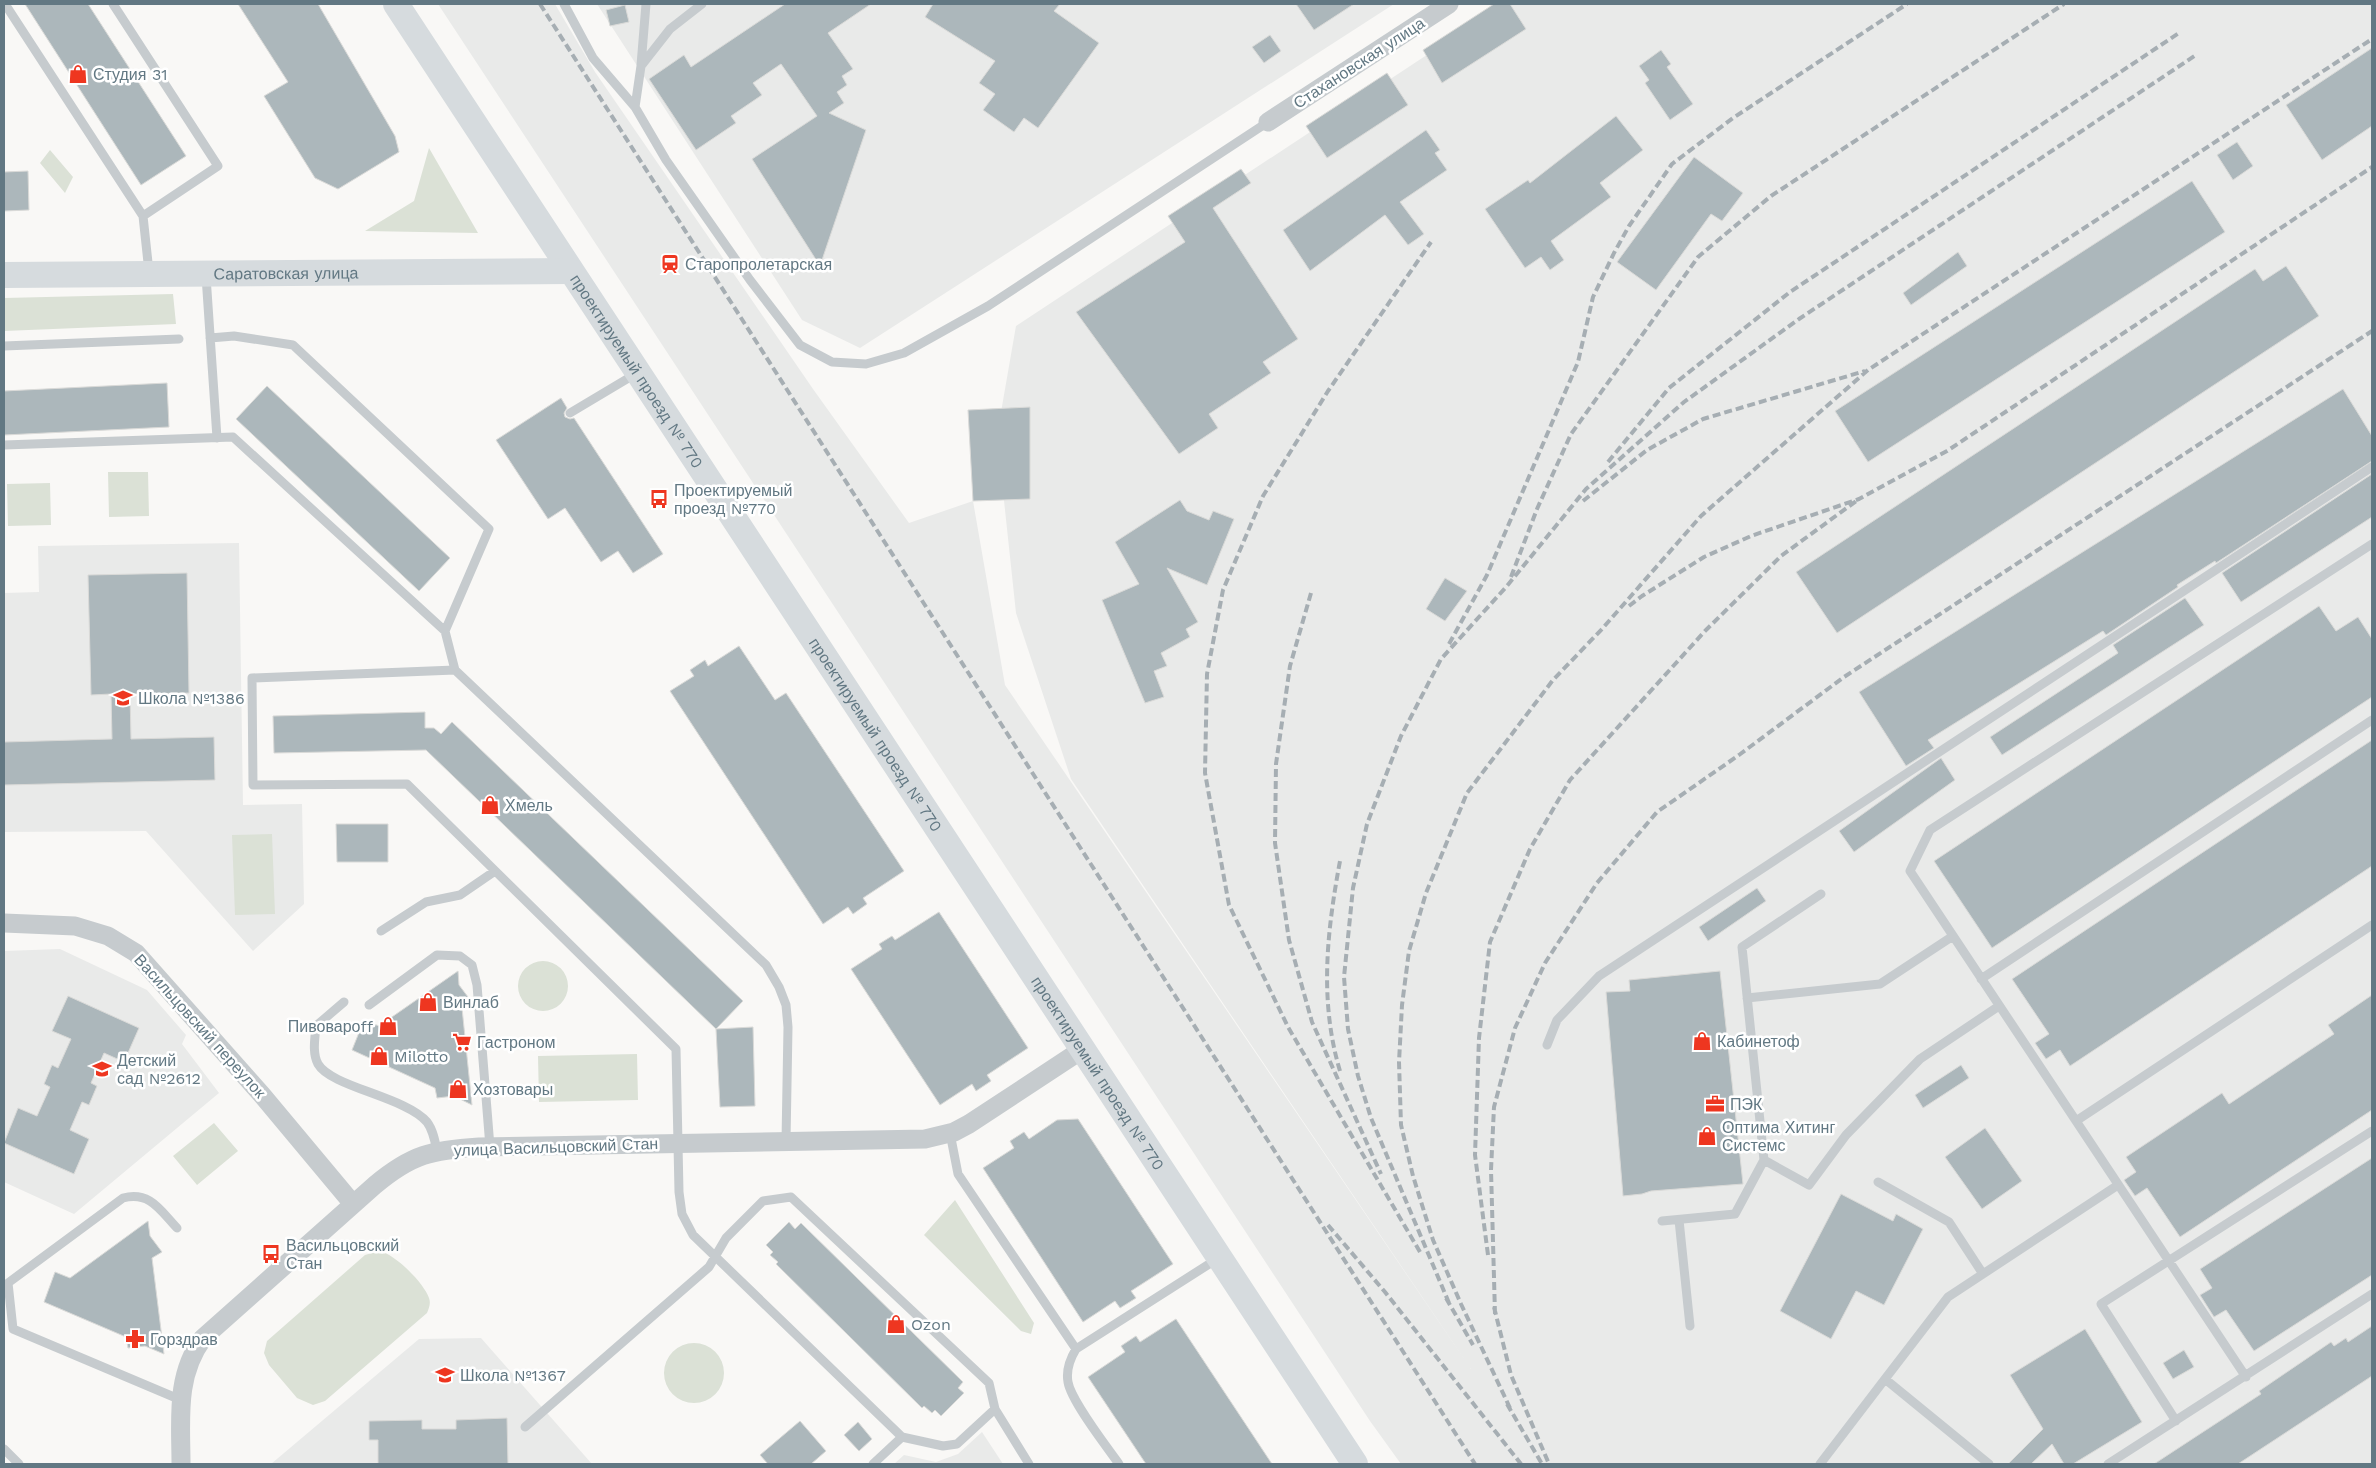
<svg xmlns="http://www.w3.org/2000/svg" width="2376" height="1468" viewBox="0 0 2376 1468" font-family="'Work Sans',sans-serif">
<rect width="100%" height="100%" fill="#f9f8f6"/>
<!-- built -->
<path fill="#e9eae9" d="M438,4H555L595,72L813,389L909,523L973,501L1005,685L1471,1369L1071,779L1016,613L997,435L1016,326L1504,4H2372V1464H1401L1370,1421Z
M597,4H1394L860,348L802,320Z
M239,543L243,805L302,804L304,904L253,951L146,831L4,832V593L39,592L38,546Z
M60,949L147,990L186,1035L182,1044L219,1093L74,1214L4,1182V951Z
M481,1338L592,1464H271L419,1339Z
M982,1432L1003,1464H894L904,1455L936,1462L958,1454Z"/>
<!-- green -->
<path fill="#dbe1d6" d="M429,148L478,233L365,231L414,201Z
M50,150L73,177L65,193L40,163Z
M173,294L176,324L4,331V298Z
M108,472H148L149,516L109,517Z
M50,483L51,525L8,526L7,484Z
M272,834L275,914L235,915L232,835Z
M518 986a25 25 0 1 1 50 0a25 25 0 1 1-50 0Z
M637,1054L638,1100L539,1102L538,1056Z
M214,1123L238,1151L197,1185L173,1156Z
M955,1200L1034,1323L1031,1334L1021,1331L924,1235Z
M379,1251C394,1253 424,1283 429,1298C431,1303 429,1308 427,1313L325,1401L313,1405L297,1398L269,1365L264,1353L267,1341L365,1255Z
M664 1373a30 30 0 1 1 60 0a30 30 0 1 1-60 0Z"/>
<!-- building -->
<path fill="#acb7bb" stroke="#dadad8" d="M25,4H88L186,156L141,185Z
M238,4H318L395,136L399,152L338,189L315,178L264,96L288,82Z
M785,4H871L828,33L853,69L842,76L847,85L837,92L844,103L829,113L866,130L820,266L752,159L817,116L781,64L753,83L762,95L731,116L736,123L696,150L649,79L684,55L691,67Z
M933,4H1060L1054,11L1099,43L1038,128L1024,118L1014,132L983,110L995,94L979,83L995,61L925,17Z
M1296,4H1354L1314,30Z
M1494,4H1510L1526,29L1442,83L1423,50Z
M625,5L629,22L610,26L606,10Z
M1270,35L1281,51L1264,63L1252,47Z
M2372,48V126L2322,160L2286,105Z
M1661,50L1671,64L1667,67L1693,104L1670,120L1645,83L1649,80L1639,66Z
M1387,73L1408,105L1327,158L1306,126Z
M1616,116L1643,150L1600,183L1611,197L1551,241L1564,260L1550,270L1541,257L1525,268L1485,209L1528,180L1530,183Z
M1426,130L1440,150L1435,153L1447,170L1400,202L1424,234L1408,245L1385,215L1310,271L1283,230Z
M2237,142L2253,166L2233,180L2217,155Z
M1694,157L1743,193L1722,221L1711,214L1656,290L1617,262Z
M1241,169L1251,183L1213,208L1298,339L1263,362L1271,373L1209,414L1218,428L1179,454L1076,312L1185,242L1168,216Z
M28,171L29,210L4,211V172Z
M2192,181L2225,232L1868,462L1835,411Z
M1958,252L1967,266L1911,305L1903,293Z
M2286,266L2319,316L1837,633L1796,572L2255,269L2263,281Z
M167,383L169,427L4,435V391Z
M267,386L450,558L419,591L236,419Z
M2343,389L2372,436V461L2216,563L2215,561L2177,585L2178,587L2106,635L2103,631L1928,740L1934,748L1906,766L1859,692Z
M561,398L567,408L564,413L565,417L570,419L574,418L663,554L633,573L618,551L601,562L565,508L548,519L496,440Z
M1030,407V499L973,501L968,410Z
M2372,474V517L2241,602L2222,573Z
M1180,500L1187,511L1209,520L1213,511L1234,519L1207,585L1167,568L1198,622L1186,629L1190,637L1161,653L1167,666L1154,671L1164,697L1145,703L1102,600L1139,584L1115,542Z
M187,573L189,693L130,694L131,739L214,737L215,780L4,785V742L112,739L111,694L91,695L88,575Z
M1445,578L1467,591L1445,621L1426,609Z
M2185,598L2204,625L2002,755L1990,737L2118,653L2113,645Z
M2319,606L2336,631L2358,617L2372,639V697L1992,948L1934,861Z
M739,646L775,700L786,693L904,871L863,898L867,904L853,914L848,907L823,924L670,691L694,676L690,670L705,660L708,666Z
M425,712V728H434L441,734L452,722L743,1001L716,1029L753,1027L755,1106L720,1107L716,1029L426,750L274,753L273,716Z
M2372,740V866L2070,1066L2060,1050L2046,1059L2035,1043L2049,1034L2012,979Z
M1941,758L1955,780L1854,852L1839,831Z
M336,824H388V862H337Z
M1757,888L1766,901L1708,941L1699,927Z
M939,912L1028,1048L987,1075L991,1081L976,1091L972,1084L940,1105L851,969L882,949L879,944L892,936L895,940Z
M458,971L459,985L471,1001L462,1008L472,1105L454,1096L437,1098L435,1088L352,1050L364,1020L379,1026Z
M1720,971L1743,1184L1651,1191L1642,1194L1623,1196L1606,992L1630,991L1629,980Z
M2372,995V1110L2180,1237L2147,1188L2135,1196L2124,1180L2136,1172L2126,1157L2222,1093L2229,1104L2334,1034L2328,1025Z
M68,996L139,1028L124,1062L104,1053L91,1083L97,1086L89,1105L82,1102L70,1130L89,1139L74,1174L4,1143L18,1108L37,1116L50,1087L44,1084L52,1065L58,1068L71,1039L52,1031Z
M1961,1065L1969,1078L1923,1108L1915,1095Z
M1078,1119L1173,1264L1131,1291L1136,1298L1120,1308L1115,1301L1083,1322L983,1168L1014,1148L1010,1141L1024,1132L1029,1139L1057,1120Z
M1985,1128L2022,1181L1982,1209L1945,1157Z
M2372,1158V1275L2254,1351L2226,1310L2214,1317L2200,1295L2212,1288L2200,1269Z
M1841,1194L1893,1221L1896,1214L1923,1229L1884,1305L1856,1291L1831,1339L1780,1311Z
M148,1221L150,1236L162,1252L152,1258L164,1354L145,1346L128,1348L126,1337L44,1302L55,1272L70,1278Z
M789,1222L795,1229L801,1223L963,1382L958,1388L964,1393L941,1416L935,1410L932,1413L924,1406L922,1408L776,1264L778,1262L770,1255L773,1252L766,1245Z
M1176,1319L1272,1464H1146L1088,1377L1125,1352L1121,1346L1136,1336L1140,1342Z
M2372,1326V1376L2238,1464H2154L2261,1394L2259,1391L2331,1342L2334,1346L2346,1338L2348,1342Z
M2085,1329L2142,1422L2073,1464H2064L2052,1444L2031,1464H2008L2043,1429L2010,1375Z
M2184,1350L2194,1367L2173,1379L2163,1363Z
M507,1418L508,1464H378V1440H369V1421L422,1420V1429H456V1420Z
M800,1421L826,1451L811,1464H768L760,1455Z
M858,1422L872,1439L859,1451L844,1435Z"/>
<g fill="none" stroke-linecap="round" stroke-linejoin="round">
<!-- lane -->
<path stroke="#c6cbce" stroke-width="9" d="M5,4L143,216L149,272
M113,4L218,166L143,216
M564,4L593,58L635,107
M702,4L670,29L641,66L635,107L666,160L750,280L800,345L832,362L866,364L904,353L988,306L1268,122
M641,65L646,4
M206,276L217,438
M210,338L234,336L293,345L489,529L445,631
M4,346L179,339
M570,413L637,373
M4,445L233,437L445,631L455,670L766,965L779,987L786,1005L788,1027L786,1141
M455,670L252,678L253,785L407,784L676,1049L679,1192L682,1214L693,1235L902,1437L943,1446L957,1444L995,1409
M381,931L426,902L460,895L495,871
M1981,979L2372,720
M1747,998L1880,984L1953,936
M344,1002L316,1026C315,1038 312,1053 318,1064C331,1087 406,1097 427,1122C433,1130 435,1141 437,1151
M369,1005L437,955L460,956L472,965L477,985L490,1147
M1547,1045L1557,1020L1599,976L2372,467
M2076,1121L2372,925
M950,1133L958,1174L1076,1349C1070,1359 1066,1371 1068,1382C1071,1401 1107,1447 1119,1464
M1764,1160L1809,1185L1846,1135L1920,1059L1999,1006
M1878,1182L1949,1222L1983,1274
M1679,1220L1690,1326
M1662,1221L1735,1214L1764,1160L1742,947L1821,894
M177,1228C160,1210 150,1191 123,1198L8,1283L13,1329L181,1400
M1076,1349L1217,1259
M2246,1377L1910,871L1930,830L2372,544
M1885,1379L1948,1297L2118,1185
M2176,1421L2101,1304L2372,1131
M525,1427L709,1267L726,1238L763,1201L791,1197L989,1383L995,1409L1029,1464
M4,1449L19,1464
M873,1464L902,1437
M1820,1464L1885,1379L1989,1464
M2108,1464L2372,1294"/>
<!-- street -->
<path stroke="#c6cbce" stroke-width="19" d="M1268,122L1449,4
M4,923L75,926L108,936L136,953L262,1095L353,1204
M181,1464C181,1420 175,1376 203,1338L375,1185C412,1154 432,1150 479,1147L925,1139L954,1132L969,1124L1083,1049"/>
<!-- secondary -->
<g stroke="#d6dbde" stroke-width="26">
<path id="s1" d="M396,4L1355,1464"/>
<path id="s2" d="M4,275L569,271"/>
</g>
<!-- rail -->
<path stroke="#a6aeb3" stroke-width="4" stroke-dasharray="8 4" stroke-linecap="butt" d="M540,4L1475,1464
M1608,462L1669,388L1790,292L2179,33
M1583,501L1647,450L1703,419L1865,371
M1511,577L1537,509L1571,434L1698,257L1771,196L2064,4
M1311,593L1290,666L1276,764L1275,843L1289,940L1312,1022L1381,1174
M1629,606L1642,596L1704,557L1751,536L1859,499L1947,451L2372,167
M1449,644L1487,575L1578,362L1593,297L1614,253L1629,226L1672,164L1733,118L1907,4
M1340,1071C1319,1001 1327,931 1340,861
M1328,1225L1385,1292L1521,1464
M1420,1252L1288,1027L1229,905L1205,773L1207,674L1223,590L1263,496L1328,391L1431,242
M1488,1255L1475,1155L1479,1038L1490,942L1530,849L1570,780L1705,631L1781,556L1859,499
M1446,1298L1473,1345
M1449,1303L1371,1118L1358,1076L1348,1029L1344,977L1353,888L1367,824L1401,736L1441,659L1507,586L1586,489L1684,402L1799,319L2196,55
M1494,1307L1511,1375L1549,1464
M1495,1314L1491,1170L1494,1107L1515,1028L1545,963L1597,883L1657,812L1739,755L1844,677L2372,331
M1507,1404L1542,1464
M1510,1408L1461,1304L1433,1240L1413,1176L1401,1125L1399,1062L1402,1005L1409,951L1426,893L1467,793L1553,680L1602,629L1701,516L1868,370L2372,39"/>
</g>
<!-- icons -->
<defs>
<g id="shop-bare" transform="scale(1.5)"><path d="M-5-2.5h2.3a2.7 3.5 0 0 1 5.4 0H5L5.5 6h-11ZM-1.5-2.5h3a1.5 2.3 0 0 0-3 0Z" fill="#ee3620" stroke="#fff" stroke-width="2.5" paint-order="stroke"/></g>
<g id="station-bare" transform="scale(1.5)"><path d="M-3-6H3Q5-6 5-4V2Q5 4 3 4L4.5 6H3L1.5 4h-3L-3 6H-4.5L-3 4Q-5 4-5 2V-4Q-5-6-3-6ZM-3.5-4v3h7v-3ZM-3.5 1v1.5H-2V1ZM2 1v1.5H3.5V1Z" fill="#ee3620" stroke="#fff" stroke-width="2.5" paint-order="stroke"/></g>
<g id="bus-bare" transform="scale(1.5)"><path d="M-5-6H5V4H4V6H2V4H-2V6H-4V4H-5ZM-3.5-4V0h7V-4ZM-3.5 1.2v1.5H-2V1.2ZM2 1.2v1.5H3.5V1.2Z" fill="#ee3620" stroke="#fff" stroke-width="2.5" paint-order="stroke"/></g>
<g id="school-bare" transform="scale(1.5)"><path d="M0-5L7-2L0 1L-7-2ZM-4 1L0 2.5L4 1V4Q0 6-4 4Z" fill="#ee3620" stroke="#fff" stroke-width="2.5" paint-order="stroke"/></g>
<g id="supermarket-bare" transform="scale(1.5)"><path d="M-6-5.5h2.5l.6 2H6L4.5 2H-2.5L-4.4-4H-6ZM-1.5 3.2a1.3 1.3 0 1 0 .1 0ZM3 3.2a1.3 1.3 0 1 0 .1 0Z" fill="#ee3620" stroke="#fff" stroke-width="2.5" paint-order="stroke"/></g>
<g id="office-bare" transform="scale(1.5)"><path d="M-6-3h4V-5.5h4V-3h4V5H-6ZM-1-4.5V-3h2v-1.5ZM-6 0V1H6V0Z" fill="#ee3620" stroke="#fff" stroke-width="2.5" paint-order="stroke"/></g>
<g id="pharmacy-bare" transform="scale(1.5)"><path d="M-2-6h4v4h4v4h-4v4h-4v-4h-4v-4h4Z" fill="#ee3620" stroke="#fff" stroke-width="2.5" paint-order="stroke"/></g>
</defs>
<g fill-rule="evenodd">
<use href="#shop-bare" x="78" y="74"/>
<use href="#station-bare" x="670" y="264"/>
<use href="#bus-bare" x="659" y="499"/>
<use href="#school-bare" x="123" y="698"/>
<use href="#shop-bare" x="490" y="805"/>
<use href="#shop-bare" x="428" y="1002"/>
<use href="#shop-bare" x="388" y="1026"/>
<use href="#shop-bare" x="1702" y="1041"/>
<use href="#supermarket-bare" x="462" y="1042"/>
<use href="#shop-bare" x="379" y="1056"/>
<use href="#school-bare" x="102" y="1069"/>
<use href="#shop-bare" x="458" y="1089"/>
<use href="#office-bare" x="1715" y="1104"/>
<use href="#shop-bare" x="1707" y="1136"/>
<use href="#bus-bare" x="271" y="1254"/>
<use href="#shop-bare" x="896" y="1324"/>
<use href="#pharmacy-bare" x="135" y="1339"/>
<use href="#school-bare" x="445" y="1375"/>
</g>
<g text-anchor="middle" dominant-baseline="central" stroke-width="5" stroke-linejoin="round" paint-order="stroke">
<!-- street labels -->
<g font-size="16" fill="#627883" stroke="#fff">
<text transform="translate(1359 63) rotate(-33)">Стахановская улица</text>
<text stroke="none"><textPath href="#s2" startOffset="282">Саратовская улица</textPath></text>
<text stroke="none"><textPath href="#s1" startOffset="439">проектируемый проезд № 770</textPath></text>
<text stroke="none"><textPath href="#s1" startOffset="874">проектируемый проезд № 770</textPath></text>
<text transform="translate(200 1026) rotate(48)">Васильцовский переулок</text>
<text stroke="none"><textPath href="#s1" startOffset="1279">проектируемый проезд № 770</textPath></text>
<text transform="translate(556 1147) rotate(-2)">улица Васильцовский Стан</text>
</g>
<!-- poi labels -->
<g font-size="16" fill="#627883" stroke="#fff" text-anchor="start">
<text x="93" y="74">Студия 31</text>
<text x="685" y="264">Старопролетарская</text>
<text x="674" y="490">Проектируемый<tspan x="674" dy="18">проезд №770</tspan></text>
<text x="138" y="698">Школа №1386</text>
<text x="505" y="805">Хмель</text>
<text x="443" y="1002">Винлаб</text>
<text x="373" y="1026" text-anchor="end">Пивовароff</text>
<text x="1717" y="1041">Кабинетоф</text>
<text x="477" y="1042">Гастроном</text>
<text x="394" y="1056">Milotto</text>
<text x="117" y="1060">Детский<tspan x="117" dy="18">сад №2612</tspan></text>
<text x="473" y="1089">Хозтовары</text>
<text x="1730" y="1104">ПЭК</text>
<text x="1722" y="1127">Оптима Хитинг<tspan x="1722" dy="18">Системс</tspan></text>
<text x="286" y="1245">Васильцовский<tspan x="286" dy="18">Стан</tspan></text>
<text x="911" y="1324">Ozon</text>
<text x="150" y="1339">Горздрав</text>
<text x="460" y="1375">Школа №1367</text>
</g>
</g>
<!-- border -->
<rect width="2376" height="1468" fill="none" stroke="#627883" stroke-width="10"/>
</svg>
